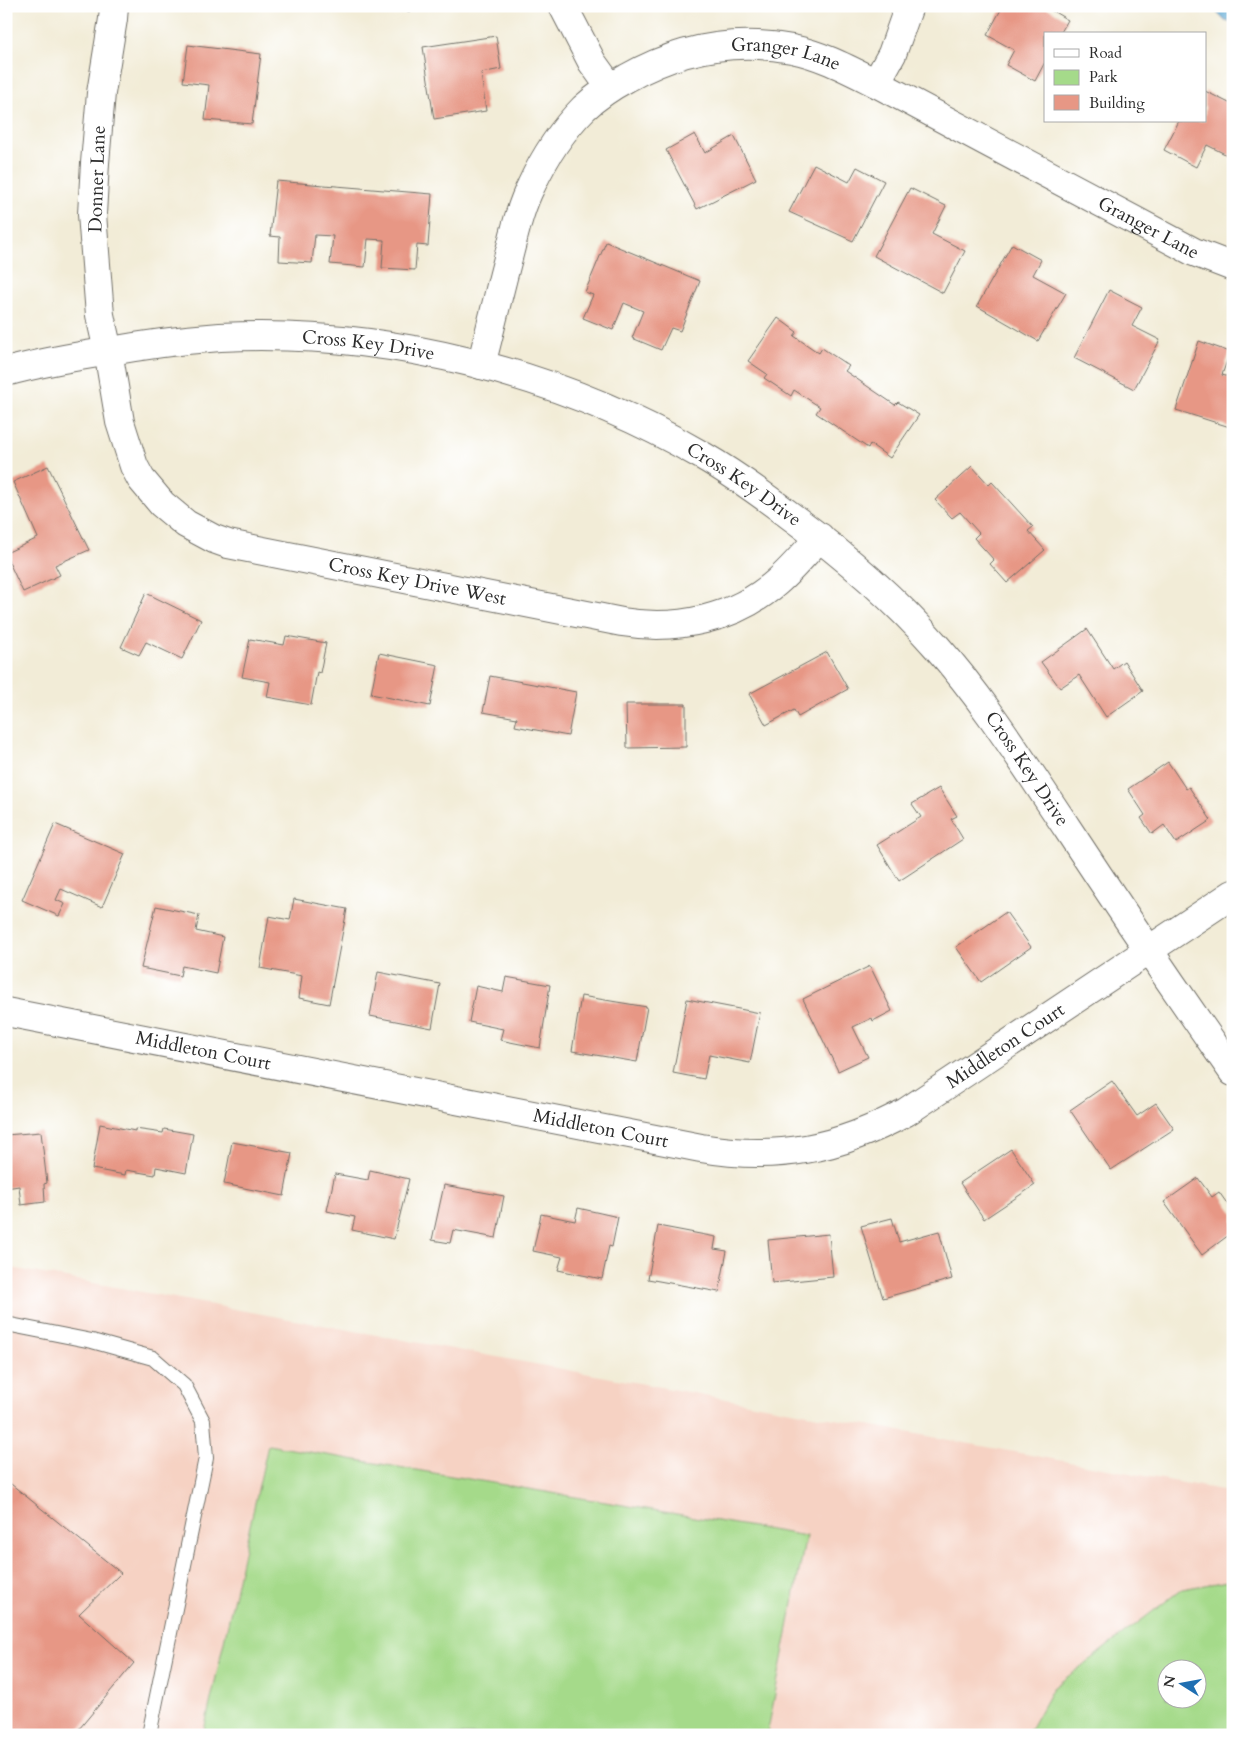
<svg xmlns="http://www.w3.org/2000/svg" width="1239" height="1741" viewBox="0 0 1239 1741" font-family="Cardo,serif">
<rect width="100%" height="100%" fill="#fff"/>
<filter id="ink" filterUnits="userSpaceOnUse"><feTurbulence type="fractalNoise" baseFrequency=".02" numOctaves="2"/><feDisplacementMap in="SourceGraphic" scale="10" xChannelSelector="R" yChannelSelector="G"/><feConvolveMatrix kernelMatrix="1 2 1 2 8 2 1 2 1" color-interpolation-filters="sRGB"/></filter>
<filter id="wash" filterUnits="userSpaceOnUse"><feTurbulence type="fractalNoise" baseFrequency=".0096" numOctaves="4" result="noise"/><feDisplacementMap in="SourceGraphic" scale="20" xChannelSelector="R" yChannelSelector="G"/><feGaussianBlur stdDeviation="1.12" result="paint"/><feColorMatrix in="noise" values="0 0 0 0 0 0 0 0 0 0 0 0 0 0 0 0 0 1.4 0 .05"/><feComposite in="paint" operator="in"/></filter>
<g filter="url(#wash)">
<rect width="100%" height="100%" fill="#f2ecd7"/>
<!-- built -->
<path fill="#f6d2c3" fill-rule="evenodd" d="M6,1267L1233,1492V1735H6ZM1166,1668H1196V1698H1166Z"/>
<!-- green -->
<path fill="#a5da8a" stroke="#68825a" fill-rule="evenodd" d="M268,1445L806,1536L767,1735H203Z
M1233,1580V1735H1027L1053,1688L1182,1589ZM1166,1668H1196V1698H1166Z"/>
<!-- water -->
<path fill="#5ba7d3" stroke="#43697f" d="M1211,6H1233V23L1225,21Z"/>
<g id="blocks">
<!-- building -->
<path fill="#e79785" d="M406,6H422V7L408,12Z
M1003,6H1044L1068,20L1060,34H1045V62L1035,81L1006,65L1014,50L987,35Z
M496,36L501,69L481,73L486,111L434,119L423,47Z
M188,45L261,54L252,124L205,120L209,85L183,82Z
M1205,91L1233,105V158L1207,145L1196,167L1164,150L1179,121H1205Z
M695,134L705,153L734,136L756,179L697,209L666,150Z
M814,164L849,182L857,167L884,181L853,241L789,212Z
M276,181L432,194L428,246L417,245L415,270L382,268L384,240L368,239L365,267L330,264L333,236L315,235L312,263L279,261L280,237L270,236Z
M910,188L946,206L932,234L965,251L943,293L874,256Z
M606,242L700,281L680,331L671,328L661,350L632,338L643,311L624,303L613,330L583,318L593,295L585,292Z
M1012,244L1041,260L1033,275L1066,293L1038,341L977,306Z
M1109,290L1142,307L1132,326L1160,340L1134,389L1074,358Z
M778,318L797,332L794,336L819,353L822,348L849,366L845,371L895,405L898,402L919,415L890,458L870,444L868,448L816,413L820,407L794,390L791,396L764,378L767,374L748,361Z
M1199,341L1230,352L1222,375L1233,378V428L1176,410Z
M48,466L89,550L55,565L60,575L23,592L6,556V553L38,538L13,482Z
M972,466L989,485L992,482L1033,527L1028,531L1045,550L1007,583L990,564L994,560L974,538L979,533L960,512L952,518L935,500Z
M146,593L201,620L182,659L146,642L139,655L121,647Z
M1087,629L1113,669L1124,661L1143,691L1106,717L1079,675L1060,688L1041,662Z
M286,636L326,643L320,673L317,672L311,705L267,697L270,682L242,677L250,639L284,645Z
M827,652L848,689L798,717L794,710L766,725L749,694Z
M379,653L438,665L430,706L371,694Z
M490,676L576,692L568,736L515,726L517,718L483,712Z
M626,704H686V747L627,748Z
M1168,762L1186,789L1189,787L1211,820L1176,843L1164,825L1152,834L1141,818L1145,815L1128,789Z
M939,788L957,816L951,819L963,839L899,881L877,845L921,817L912,804Z
M55,824L125,854L102,907L61,889L56,900L65,904L59,916L22,900Z
M294,899L347,909L329,1004L299,998L302,976L260,968L269,916L290,920Z
M156,906L199,915L196,931L223,937L216,973L182,966L180,976L141,968Z
M1006,912L1031,947L981,982L956,947Z
M870,966L892,1011L873,1021L872,1018L853,1027L868,1057L838,1071L803,999Z
M378,972L440,984L432,1028L370,1016Z
M506,977L550,985L540,1048L500,1040L503,1029L469,1022L476,986L503,992Z
M581,996L647,1007L637,1062L572,1051Z
M687,999L760,1013L750,1063L709,1055L704,1079L673,1073Z
M1112,1081L1137,1116L1156,1103L1174,1129L1111,1170L1070,1110Z
M100,1124L135,1131V1129L163,1133L164,1129L193,1134L186,1173L156,1167L155,1175L126,1170L125,1175L92,1169Z
M41,1132L47,1183L44,1184L45,1202L21,1205L19,1186L6,1188V1135Z
M232,1142L292,1153L284,1196L224,1184Z
M1011,1149L1035,1185L984,1219L960,1183Z
M370,1170L409,1179L394,1239L352,1230L355,1217L327,1211L335,1174L368,1180Z
M1198,1178L1212,1197L1219,1192L1233,1212V1232L1202,1255L1164,1202Z
M444,1185L504,1196L496,1238L453,1230L450,1243L432,1240Z
M578,1208L618,1217L612,1247L609,1246L602,1279L558,1270L562,1257L533,1251L541,1214L575,1221Z
M892,1218L899,1242L939,1231L952,1279L883,1298L861,1226Z
M658,1226L716,1237L714,1249L727,1251L719,1292L648,1279Z
M829,1234L833,1277L772,1283L768,1240Z
M6,1480L121,1573L79,1614L134,1663L74,1735H6Z"/>
</g>
</g>
<g filter="url(#ink)">
<use href="#blocks" fill-opacity="0" stroke="#716f67" stroke-width="1"/>
<g fill="none" stroke-linecap="round" stroke-linejoin="round">
<!-- lane casing -->
<g stroke="#716f67" stroke-width="16">
<path id="lane" d="M6,1324L92,1341L153,1358L184,1385L203,1421L206,1458L149,1735"/>
</g>
<!-- street casing -->
<g stroke="#716f67" stroke-width="30">
<g id="street">
<path id="s1" d="M114,6L113,19L101,93L95,163L92,214L100,315L108,351L120,422L134,466L141,479L162,504L186,524L214,539L228,544L622,622C677,631 735,619 777,582C793,568 806,552 820,537"/>
<path d="M563,6L592,62L610,87"/>
<path d="M876,83L892,54L909,6"/>
<path id="s2" d="M481,365C490,331 498,296 507,262C514,236 519,210 531,186C544,158 562,130 584,108C597,96 612,86 627,78C678,49 734,38 792,49C822,55 848,69 876,83L1194,252L1233,267"/>
<path id="s3" d="M6,372C39,363 72,357 105,352C143,345 181,340 220,337C387,329 558,372 703,456C734,474 763,495 792,517C844,555 893,597 936,646C986,702 1025,766 1067,828C1121,910 1176,991 1233,1072"/>
<path id="s4" d="M6,1012L701,1148C777,1161 839,1149 906,1112L1233,894"/>
</g>
</g>
<!-- lane -->
<use href="#lane" stroke="#fff" stroke-width="14"/>
<!-- street -->
<use href="#street" stroke="#fff" stroke-width="28"/>
</g>
</g>
<g text-anchor="middle" dominant-baseline="central" stroke-width="4" stroke-linejoin="round" paint-order="stroke">
<!-- street labels -->
<g font-size="19" fill="#2b2b2b" stroke="#fff">
<text stroke="none"><textPath href="#s2" startOffset="499">Granger Lane</textPath></text>
<text transform="translate(97 179) rotate(-88)">Donner Lane</text>
<text stroke="none"><textPath href="#s2" startOffset="904">Granger Lane</textPath></text>
<text stroke="none"><textPath href="#s3" startOffset="366">Cross Key Drive</textPath></text>
<text stroke="none"><textPath href="#s3" startOffset="771">Cross Key Drive</textPath></text>
<text stroke="none"><textPath href="#s1" startOffset="784">Cross Key Drive West</textPath></text>
<text stroke="none"><textPath href="#s3" startOffset="1176">Cross Key Drive</textPath></text>
<text stroke="none"><textPath href="#s4" startOffset="1040">Middleton Court</textPath></text>
<text stroke="none"><textPath href="#s4" startOffset="201">Middleton Court</textPath></text>
<text stroke="none"><textPath href="#s4" startOffset="606">Middleton Court</textPath></text>
</g>
</g>
<!-- margin -->
<rect width="1239" height="1741" fill="none" stroke="#fff" stroke-width="25"/>
<!-- legend -->
<rect x="1044" y="32" width="162" height="90" fill="#ffffff" stroke="#aaaaaa"/>
<rect x="1054" y="49" width="25" height="8" fill="#ffffff" stroke="#aaaaaa"/>
<text x="1089" y="58" font-size="15" fill="#2b2b2b">Road</text>
<rect x="1054" y="70" width="25" height="15" fill="#a5da8a" stroke="#aaaaaa"/>
<text x="1089" y="82" font-size="15" fill="#2b2b2b">Park</text>
<rect x="1054" y="95" width="25" height="15" fill="#e79785" stroke="#aaaaaa"/>
<text x="1089" y="108" font-size="15" fill="#2b2b2b">Building</text>
<!-- north arrow -->
<g transform="translate(1182 1684) rotate(281)"><circle r="24" fill="#ffffff" stroke="#aaaaaa"/>
<path d="M0-4L9 19L0 12L-9 19Z" fill="#1f6fb2"/>
<text y="-8" font-size="14" font-weight="bold" text-anchor="middle" fill="#2b2b2b">N</text>
</g>
</svg>
